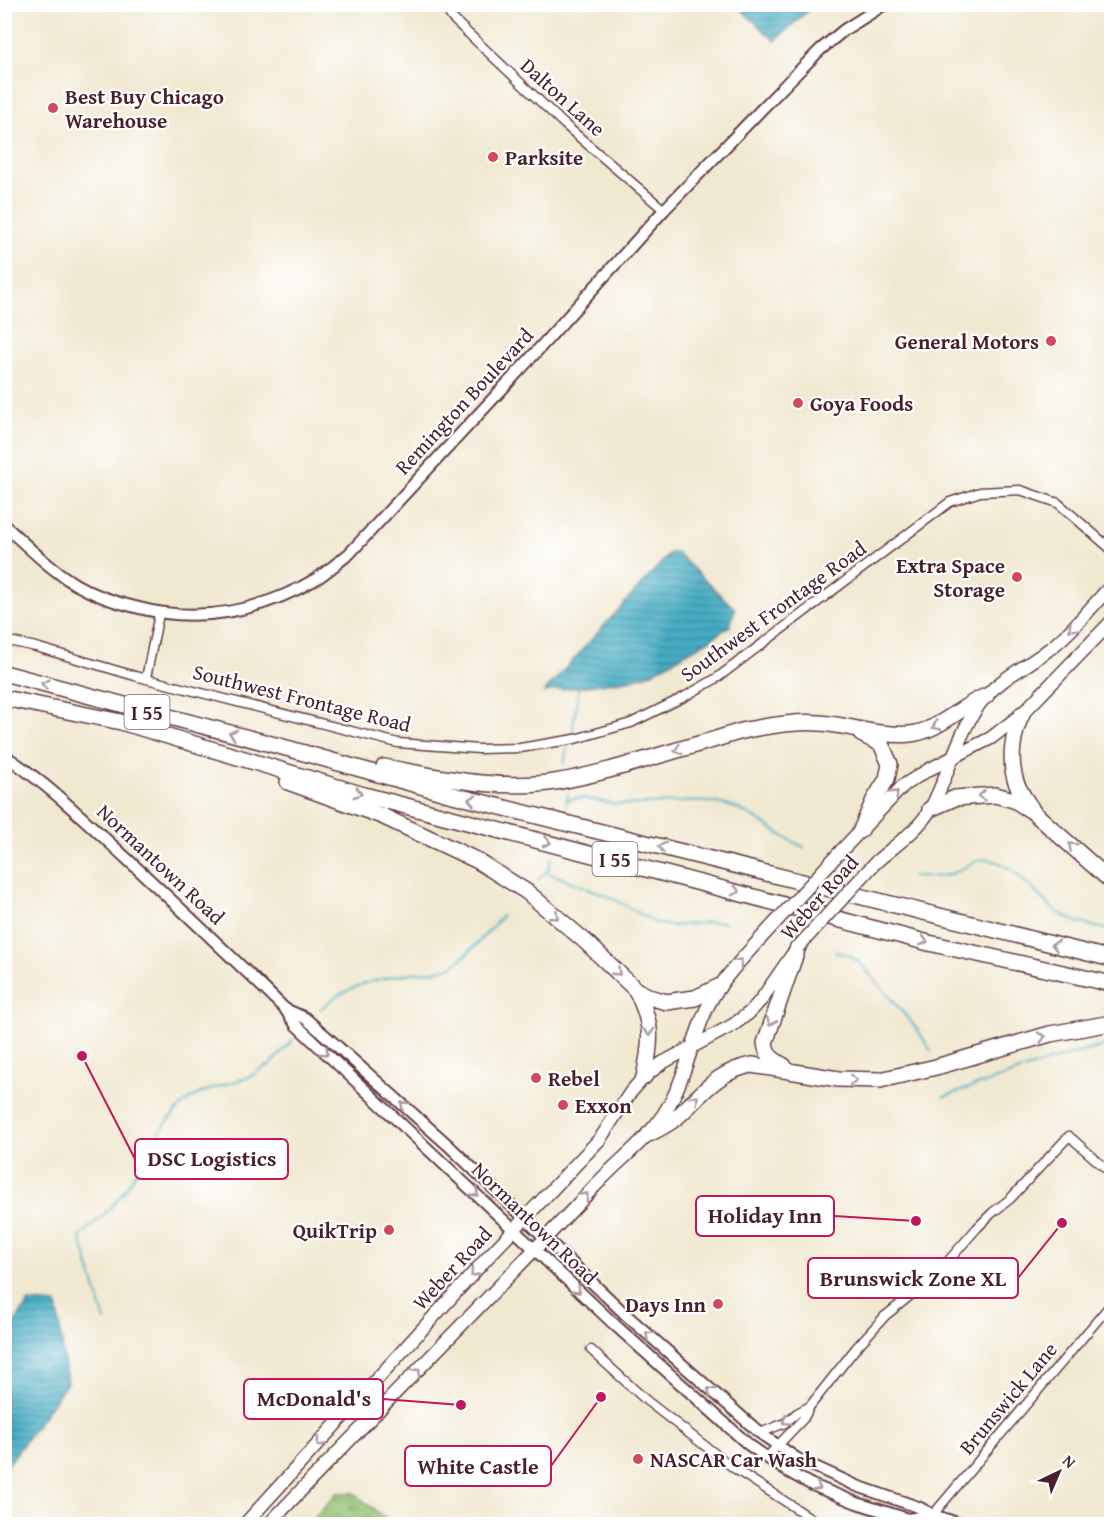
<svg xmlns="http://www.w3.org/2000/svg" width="1116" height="1529" viewBox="0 0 1116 1529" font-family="'Gentium Book Plus',serif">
<defs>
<pattern id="wetland-marsh" width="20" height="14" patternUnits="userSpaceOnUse" patternTransform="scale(1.5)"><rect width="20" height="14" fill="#92c372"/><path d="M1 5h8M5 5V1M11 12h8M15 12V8" fill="none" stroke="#799e5e"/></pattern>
<pattern id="water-rules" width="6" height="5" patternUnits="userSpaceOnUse" patternTransform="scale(1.5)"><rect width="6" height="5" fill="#44acc3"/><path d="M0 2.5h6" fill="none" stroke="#3b8b9f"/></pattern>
</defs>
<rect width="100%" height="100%" fill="#fff"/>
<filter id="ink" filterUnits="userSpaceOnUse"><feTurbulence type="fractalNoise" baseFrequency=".0167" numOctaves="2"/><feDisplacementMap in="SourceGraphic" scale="12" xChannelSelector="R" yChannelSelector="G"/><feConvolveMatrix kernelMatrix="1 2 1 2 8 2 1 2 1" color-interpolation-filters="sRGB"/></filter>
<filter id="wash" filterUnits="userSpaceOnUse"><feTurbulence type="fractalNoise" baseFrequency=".008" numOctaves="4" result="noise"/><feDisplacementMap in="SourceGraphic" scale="24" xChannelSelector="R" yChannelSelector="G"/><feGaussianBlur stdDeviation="1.35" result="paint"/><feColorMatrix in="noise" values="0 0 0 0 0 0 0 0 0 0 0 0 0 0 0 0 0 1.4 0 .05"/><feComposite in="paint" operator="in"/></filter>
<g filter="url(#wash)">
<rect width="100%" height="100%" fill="#f1e8d0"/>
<!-- wetland -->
<path fill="url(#wetland-marsh)" stroke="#6e714e" stroke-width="1.5" d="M337,1493H354L392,1524H309Z"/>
<!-- water -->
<path fill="url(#water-rules)" stroke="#476677" stroke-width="1.5" d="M736,5H814L775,41Z
M670,553H677L735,609L730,626L709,640L652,673L628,680L544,692Z
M29,1302L57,1304L67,1383L5,1469V1335Z"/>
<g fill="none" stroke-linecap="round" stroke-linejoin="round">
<!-- stream -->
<path stroke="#44acc3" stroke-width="2" d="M570,737L572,734L579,687
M564,764L568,742
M567,801C580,794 602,803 617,804C656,807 698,794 736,808C760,818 779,837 804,847
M566,805L568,794
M546,872L608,896L656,923L672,926L710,922H724
M912,876C925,877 940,878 953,873C966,869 976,856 991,860C1017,866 1038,899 1059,913C1074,923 1094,927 1112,930
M538,880L548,870L552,858
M835,952L850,955L861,964L917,1029L931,1051
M321,1009C344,985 381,978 413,973C425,971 439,972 450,967C465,960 490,929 502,916
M943,1097L1059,1058L1112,1044
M105,1321L80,1236C96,1223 110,1210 122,1194C145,1163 158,1123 189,1100C207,1087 229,1085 249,1077C256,1074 261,1067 269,1066L293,1040"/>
</g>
</g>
<g filter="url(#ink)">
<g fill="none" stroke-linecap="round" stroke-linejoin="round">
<!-- minor casing -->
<g stroke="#633d44" stroke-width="11">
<path id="minor" d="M443,4L452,18L564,124L664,210
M4,640L36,647L135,676L398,743L479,749L520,748L575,739L631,723L684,697L717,678L950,502L980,492L1020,490L1058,503L1112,550
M146,678L159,614
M591,1350L647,1401L735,1469L820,1524
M760,1433L785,1423L797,1413L810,1406
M766,1458L804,1418L810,1406L856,1348L885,1316L935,1276L977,1228L992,1213L1010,1199L1069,1136L1112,1174
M925,1524L1112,1303"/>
</g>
<!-- tertiary casing -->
<g stroke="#633d44" stroke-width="14">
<path id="tertiary" d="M4,525C27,546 49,568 75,584C94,595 114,602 135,607C198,624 260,612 316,579C327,572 338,562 349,554L528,361L664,210L789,81L820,50L844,30L885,4
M4,755C49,785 87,822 126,858C180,908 233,958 285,1009L296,1025L615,1325L749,1445L785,1470L812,1485L857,1503L908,1519L933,1515
M285,1009L305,1018L328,1038L448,1145L625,1314L760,1433L796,1458L857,1486L918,1507L933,1515L960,1524"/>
</g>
<!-- secondary casing -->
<g stroke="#633d44" stroke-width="15">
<path id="secondary" d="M840,852L904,785L928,770L991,738L1022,714L1112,621
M876,862C894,846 919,830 931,808C950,772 959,728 985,697C1002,678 1024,668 1044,653C1070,635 1090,608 1112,585
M245,1524L488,1257L600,1139L630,1093L644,1077L662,1063L733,1025L749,1013L761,1000L792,955
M269,1524C376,1411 487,1301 594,1187C611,1168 632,1152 649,1133C684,1094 686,1055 706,1010C719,982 740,961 761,938"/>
</g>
<!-- motorway casing -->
<g stroke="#633d44" stroke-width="18">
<path id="motorway" d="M4,673L290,749L449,794L1112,959
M4,698L121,722L364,795L929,943L1112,984
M1022,714C1013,733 1009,758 1015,779C1018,790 1025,799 1031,808
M384,767C440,777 498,791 555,782C609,773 660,754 713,740C726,736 739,731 752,729C773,725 798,721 820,723C849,725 880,737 910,734C939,731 959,707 986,696
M288,782L382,816L476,860L527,892L586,942L636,990L652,998L667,1002L680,1000L695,998L718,987
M930,809L955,798L995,795L1014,800L1032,811L1112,882
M861,830L874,800L887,779L890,764L881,744L861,734
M636,990C653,1024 652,1040 644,1077
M784,1066C773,1060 767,1056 765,1043L798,947
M649,1134C658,1129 669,1124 677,1117C703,1094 715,1072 752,1065L838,1079L880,1080L936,1067L1050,1034L1112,1023"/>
</g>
<!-- minor -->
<use href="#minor" stroke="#fff" stroke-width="8"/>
<!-- tertiary -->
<use href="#tertiary" stroke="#fff" stroke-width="10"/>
<!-- secondary -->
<use href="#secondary" stroke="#fff" stroke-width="12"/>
<!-- motorway -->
<use href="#motorway" stroke="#fff" stroke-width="15"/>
<!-- secondary-bridge casing -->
<g stroke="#633d44" stroke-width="15" stroke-linecap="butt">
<path id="secondary-bridge" d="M761,938L840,852
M798,947L876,862"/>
</g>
<!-- secondary-bridge -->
<use href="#secondary-bridge" stroke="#fff" stroke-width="12"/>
</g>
<!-- one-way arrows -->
<defs><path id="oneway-chevron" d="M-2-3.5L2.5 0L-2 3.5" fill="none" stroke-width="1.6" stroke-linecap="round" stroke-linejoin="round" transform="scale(1.5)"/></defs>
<g stroke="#ae9aa0">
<use href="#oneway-chevron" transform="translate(1072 628) rotate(135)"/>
<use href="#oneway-chevron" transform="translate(45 684) rotate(-165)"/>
<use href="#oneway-chevron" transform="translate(936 726) rotate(154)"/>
<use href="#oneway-chevron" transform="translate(233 734) rotate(-165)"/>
<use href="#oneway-chevron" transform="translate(678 750) rotate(163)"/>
<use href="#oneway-chevron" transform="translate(358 793) rotate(16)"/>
<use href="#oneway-chevron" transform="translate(895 794) rotate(-46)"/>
<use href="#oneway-chevron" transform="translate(982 796) rotate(177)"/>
<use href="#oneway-chevron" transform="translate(472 800) rotate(-166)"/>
<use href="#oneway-chevron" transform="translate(547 842) rotate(14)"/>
<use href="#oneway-chevron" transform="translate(1072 846) rotate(-138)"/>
<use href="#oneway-chevron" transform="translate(662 847) rotate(-166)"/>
<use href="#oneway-chevron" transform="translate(736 891) rotate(15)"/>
<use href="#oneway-chevron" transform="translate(555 916) rotate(41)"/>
<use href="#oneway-chevron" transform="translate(924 941) rotate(14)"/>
<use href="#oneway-chevron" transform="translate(1055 945) rotate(-166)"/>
<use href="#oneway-chevron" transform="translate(739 962) rotate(-48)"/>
<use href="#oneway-chevron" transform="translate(617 972) rotate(43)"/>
<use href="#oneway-chevron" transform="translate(771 1022) rotate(110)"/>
<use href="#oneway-chevron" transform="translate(649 1032) rotate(87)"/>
<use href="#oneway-chevron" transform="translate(1042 1037) rotate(-15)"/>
<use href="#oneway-chevron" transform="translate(325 1052) rotate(43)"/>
<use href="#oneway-chevron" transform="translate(853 1080) rotate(2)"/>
<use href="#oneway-chevron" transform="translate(695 1099) rotate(-45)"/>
<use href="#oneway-chevron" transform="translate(404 1105) rotate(-138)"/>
<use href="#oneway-chevron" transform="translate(475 1193) rotate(44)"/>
<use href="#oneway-chevron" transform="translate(585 1196) rotate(-47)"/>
<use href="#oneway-chevron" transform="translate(474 1273) rotate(132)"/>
<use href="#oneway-chevron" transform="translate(577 1290) rotate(43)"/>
<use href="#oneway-chevron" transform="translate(649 1335) rotate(-138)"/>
<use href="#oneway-chevron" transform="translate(417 1372) rotate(-46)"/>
<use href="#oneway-chevron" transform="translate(711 1391) rotate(-139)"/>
<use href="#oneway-chevron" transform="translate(786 1421) rotate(148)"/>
<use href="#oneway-chevron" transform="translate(320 1443) rotate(132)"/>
<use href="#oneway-chevron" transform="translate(817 1487) rotate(23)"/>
</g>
</g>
<!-- markers -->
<g fill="#d1495b" stroke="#fff" stroke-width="2">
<circle cx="53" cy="108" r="6"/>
<circle cx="493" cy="157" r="6"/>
<circle cx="1051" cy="341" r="6"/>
<circle cx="798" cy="403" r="6"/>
<circle cx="1017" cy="577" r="6"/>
<circle cx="536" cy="1078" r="6"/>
<circle cx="563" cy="1105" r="6"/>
<circle cx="389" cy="1230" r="6"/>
<circle cx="718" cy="1304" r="6"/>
<circle cx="638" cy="1459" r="6"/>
</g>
<g text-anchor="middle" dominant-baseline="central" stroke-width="4.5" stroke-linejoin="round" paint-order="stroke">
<!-- shield labels -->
<g fill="#fff" stroke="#80626b" stroke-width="1.5">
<rect x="124.5" y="695" width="45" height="34" rx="4.5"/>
<rect x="592.5" y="842" width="45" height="34" rx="4.5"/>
</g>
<g font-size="20" font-weight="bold" fill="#4a1f2b">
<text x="147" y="712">I 55</text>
<text x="615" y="859">I 55</text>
</g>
<!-- poi labels -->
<g font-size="21" font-weight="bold" fill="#4a1f2b" stroke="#fff" text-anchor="start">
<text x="65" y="96">Best Buy Chicago<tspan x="65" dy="24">Warehouse</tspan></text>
<text x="505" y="157">Parksite</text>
<text x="1039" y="341" text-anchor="end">General Motors</text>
<text x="810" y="403">Goya Foods</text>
<text x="1005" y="565" text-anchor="end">Extra Space<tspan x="1005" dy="24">Storage</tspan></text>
<text x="548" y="1078">Rebel</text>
<text x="575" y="1105">Exxon</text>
<text x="377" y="1230" text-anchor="end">QuikTrip</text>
<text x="706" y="1304" text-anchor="end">Days Inn</text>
<text x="650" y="1459">NASCAR Car Wash</text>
</g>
<!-- street labels -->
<g font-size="21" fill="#4a1f2b" stroke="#fff">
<text transform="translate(563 97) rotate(42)">Dalton Lane</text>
<text transform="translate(464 401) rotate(-47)">Remington Boulevard</text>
<text transform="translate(773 611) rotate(-36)">Southwest Frontage Road</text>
<text transform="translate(302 698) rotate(14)">Southwest Frontage Road</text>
<text transform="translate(161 864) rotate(43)">Normantown Road</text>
<text transform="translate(819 897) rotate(-48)">Weber Road</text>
<text transform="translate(535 1223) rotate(44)">Normantown Road</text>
<text transform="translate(452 1268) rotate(-47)">Weber Road</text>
<text transform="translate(1008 1398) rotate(-50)">Brunswick Lane</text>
</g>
</g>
<!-- callouts -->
<path fill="none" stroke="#c2185b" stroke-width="2" d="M82 1056L135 1159M916 1221L834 1216M1062 1223L1018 1278M461 1405L383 1399M601 1397L551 1466"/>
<g fill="#c2185b" stroke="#fff" stroke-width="2">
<circle cx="82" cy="1056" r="6"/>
<circle cx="916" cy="1221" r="6"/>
<circle cx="1062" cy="1223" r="6"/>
<circle cx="461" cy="1405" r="6"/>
<circle cx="601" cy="1397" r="6"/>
</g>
<g fill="#fff" stroke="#c2185b" stroke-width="2">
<rect x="135" y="1139" width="153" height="40" rx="6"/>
<rect x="696" y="1196" width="138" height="40" rx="6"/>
<rect x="808" y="1258" width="210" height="40" rx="6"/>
<rect x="244" y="1379" width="139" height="40" rx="6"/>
<rect x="405" y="1446" width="146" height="40" rx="6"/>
</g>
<g font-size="22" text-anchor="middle" font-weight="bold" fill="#4a1f2b">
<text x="212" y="1166">DSC Logistics</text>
<text x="765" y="1223">Holiday Inn</text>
<text x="913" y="1286">Brunswick Zone XL</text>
<text x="314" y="1406">McDonald's</text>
<text x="478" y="1474">White Castle</text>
</g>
<!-- margin -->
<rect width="1116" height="1529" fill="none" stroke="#fff" stroke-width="24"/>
<!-- north arrow -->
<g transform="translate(1059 1472) rotate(44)" stroke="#ffffff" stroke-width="4.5" paint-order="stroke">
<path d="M0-4.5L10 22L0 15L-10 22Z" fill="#4a1f2b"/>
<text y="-9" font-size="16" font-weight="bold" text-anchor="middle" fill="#4a1f2b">N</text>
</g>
</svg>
